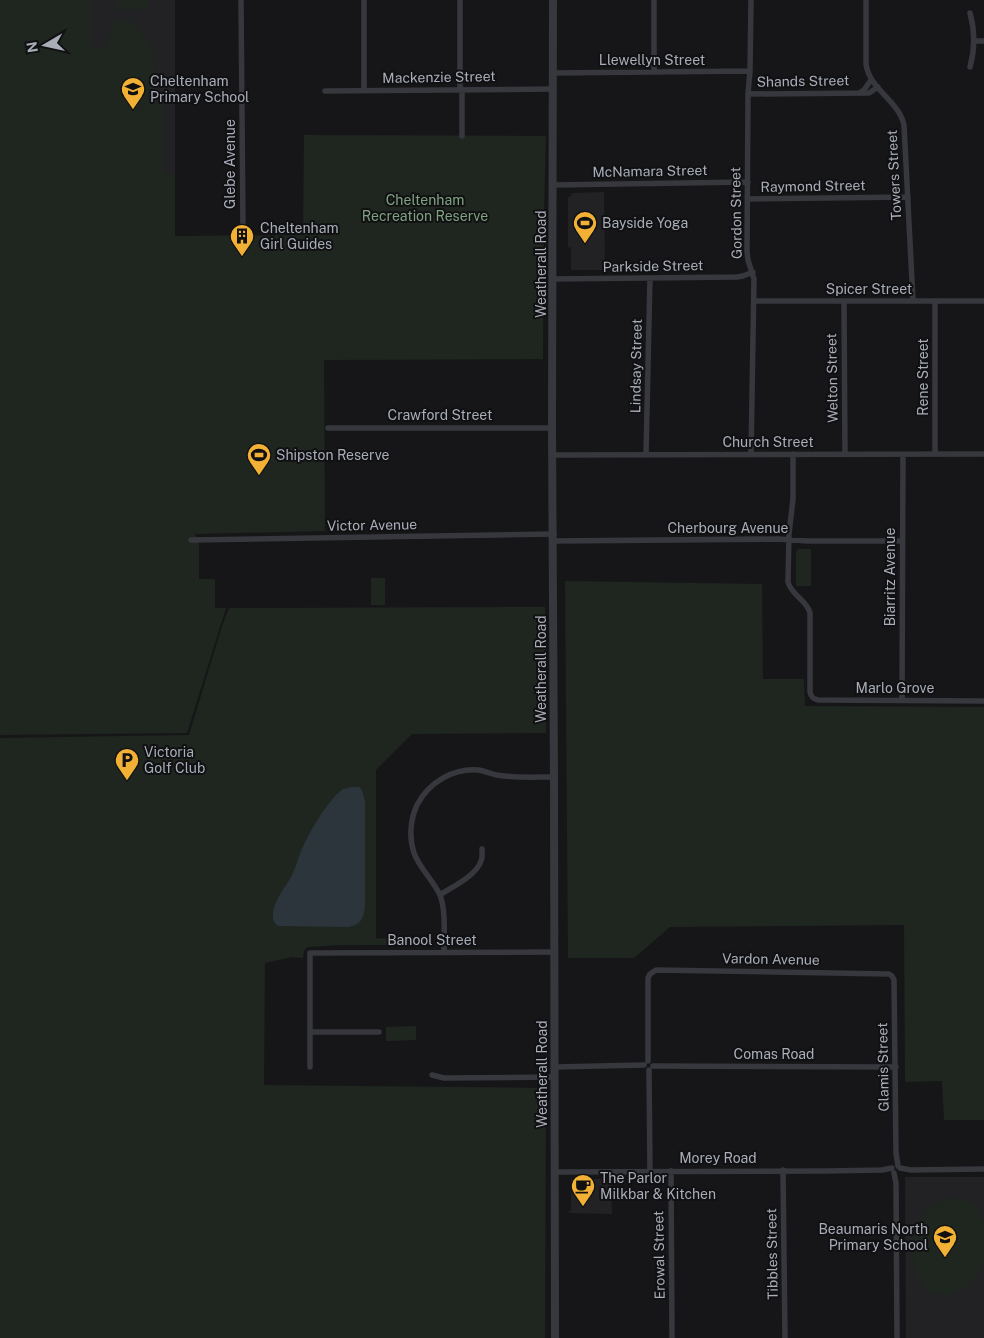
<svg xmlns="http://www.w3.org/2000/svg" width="984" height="1338" viewBox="0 0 984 1338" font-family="'Public Sans',sans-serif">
<rect width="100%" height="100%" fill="#161618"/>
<!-- built -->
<path fill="#222225" d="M91,0H175V236H91Z
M604,192L605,270H571V247L568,248V197L571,196L572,193Z
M905,1177H984V1338H906Z
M571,1179H611L612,1214L568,1213L571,1210Z"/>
<!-- green -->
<path fill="#1e261f" d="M0,0H91V46L102,49L108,43L112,22L117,20L133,21L153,53L157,97L149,102L163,104V173L175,174V236L303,235L304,135L546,136L544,211L543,359L324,360L325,531L195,534L199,544V579H215V608H226L187,733L0,735Z
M118,0H148V9L118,10Z
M798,549H811V586H797L796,585V552Z
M371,578H385V605H371Z
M565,581L762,584L763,679H804L805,706L984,707V1120H944L942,1081L905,1082L904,925L670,927L634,958H568Z
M545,607L546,733L412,734L376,770V938L392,939L395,942L396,945H341L307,947L304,951L303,958L292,957L265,963L264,1085L546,1088L545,1338H0V738L189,735L222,626L229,608Z
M416,1026V1040L386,1041V1027Z
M960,1198L976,1205L984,1224V1260L981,1270L969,1285L950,1296L929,1293L916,1276L912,1251L915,1228L925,1211L941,1200Z"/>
<!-- water -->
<path fill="#2c353c" d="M352,787H359L362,790L365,802V905C364,918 361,925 348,927L278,926C274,923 272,918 273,913C275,898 286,887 292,875C296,867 298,858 302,849C309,832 324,808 337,794L343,789Z"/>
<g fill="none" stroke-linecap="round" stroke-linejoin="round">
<!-- minor -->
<path stroke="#37383d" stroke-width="5.5" d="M241,0L243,228L245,237
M364,0V90
M460,0V89
M654,0V72
M751,0L750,71L748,94L747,251L748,260L754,279L751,454
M866,0V64C869,89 899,101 904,125L913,301
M974,41H984
M970,67C975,49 975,31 970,13
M553,73L750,71
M325,91L553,89
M859,93L864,90L871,80
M748,94L869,93L878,87
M462,136V89
M553,185L748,182
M748,199L908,197
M553,279L737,277L743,276L753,272
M754,301H984
M844,301L845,454
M935,301V454
M328,428H552
M646,454L650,278
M793,454V499L789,534L788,582C791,595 807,600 810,613V692C811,697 813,699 818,700L984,701
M553,455L984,454
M191,540L554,534
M554,541L778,539L808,541H902
M902,700L903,454
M440,895C452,887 476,876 481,861C483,857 482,853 482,849
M444,952C444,936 446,910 440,895C433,880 420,869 414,853C409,838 410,820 417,805C429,782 453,768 479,770C488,772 496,776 505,776C521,778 538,777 554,777
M310,1032H379
M648,1061V978L650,974L656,970L889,974L892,976L894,980L896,1153L898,1166
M653,1066L896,1067
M310,1067V953L554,952
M555,1067L644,1065
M649,1070L650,1171
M432,1075L444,1078L555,1077
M900,1168L911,1170L984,1169
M783,1170L785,1338
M671,1171L672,1338
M555,1172L826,1171L882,1170L892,1168
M894,1173L896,1183L897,1338"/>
<!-- tertiary -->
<path stroke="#37383d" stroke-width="8" d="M553,0L552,428L554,777L555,1338"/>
</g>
<!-- icons -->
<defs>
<g id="school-pin" transform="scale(1.25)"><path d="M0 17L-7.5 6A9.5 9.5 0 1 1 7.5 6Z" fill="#f2b134" stroke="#111113"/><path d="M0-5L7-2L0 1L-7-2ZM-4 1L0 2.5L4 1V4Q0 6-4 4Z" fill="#111"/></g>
<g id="stadium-pin" transform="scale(1.25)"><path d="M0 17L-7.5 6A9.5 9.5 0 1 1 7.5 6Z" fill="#f2b134" stroke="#111113"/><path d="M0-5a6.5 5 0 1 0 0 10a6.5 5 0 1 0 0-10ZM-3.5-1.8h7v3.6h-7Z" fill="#111"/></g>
<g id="building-pin" transform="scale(1.25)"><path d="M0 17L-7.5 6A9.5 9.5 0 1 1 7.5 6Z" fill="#f2b134" stroke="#111113"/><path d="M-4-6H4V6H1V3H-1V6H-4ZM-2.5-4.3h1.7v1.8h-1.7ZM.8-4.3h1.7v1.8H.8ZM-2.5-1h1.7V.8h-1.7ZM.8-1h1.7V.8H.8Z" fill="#111"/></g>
<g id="parking-pin" transform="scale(1.25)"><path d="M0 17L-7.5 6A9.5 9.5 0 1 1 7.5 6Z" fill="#f2b134" stroke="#111113"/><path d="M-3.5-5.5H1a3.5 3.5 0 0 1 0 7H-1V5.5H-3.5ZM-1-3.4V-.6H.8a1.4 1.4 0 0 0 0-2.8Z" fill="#111"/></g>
<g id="cafe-pin" transform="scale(1.25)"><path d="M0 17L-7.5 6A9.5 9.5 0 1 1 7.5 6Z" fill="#f2b134" stroke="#111113"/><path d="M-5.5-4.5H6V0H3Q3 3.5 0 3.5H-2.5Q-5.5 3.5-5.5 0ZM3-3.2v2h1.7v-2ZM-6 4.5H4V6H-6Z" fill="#111"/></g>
</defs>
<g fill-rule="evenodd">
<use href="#school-pin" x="133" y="89"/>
<use href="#stadium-pin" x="585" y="223"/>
<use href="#building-pin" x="242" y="236"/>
<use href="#stadium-pin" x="259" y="455"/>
<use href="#parking-pin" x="127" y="760"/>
<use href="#cafe-pin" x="583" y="1186"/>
<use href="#school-pin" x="945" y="1237"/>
</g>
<g text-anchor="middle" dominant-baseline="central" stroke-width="4" stroke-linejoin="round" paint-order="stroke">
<!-- street labels -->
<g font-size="14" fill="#a8adb8" stroke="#111113">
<text x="652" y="60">Llewellyn Street</text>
<text transform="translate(439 77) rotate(-1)">Mackenzie Street</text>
<text transform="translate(803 81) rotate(-1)">Shands Street</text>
<text transform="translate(230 164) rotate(-90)">Glebe Avenue</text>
<text transform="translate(650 171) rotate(-1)">McNamara Street</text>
<text transform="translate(894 175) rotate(-93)">Towers Street</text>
<text transform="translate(813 186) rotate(-1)">Raymond Street</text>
<text transform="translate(736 213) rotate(-91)">Gordon Street</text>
<text transform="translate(541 264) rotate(-90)">Weatherall Road</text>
<text transform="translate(653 266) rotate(-1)">Parkside Street</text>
<text x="869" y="289">Spicer Street</text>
<text transform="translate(636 366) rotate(-89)">Lindsay Street</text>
<text transform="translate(923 377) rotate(-90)">Rene Street</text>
<text transform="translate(832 378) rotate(-91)">Welton Street</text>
<text x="440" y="415">Crawford Street</text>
<text x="768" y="442">Church Street</text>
<text transform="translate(372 525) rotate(-1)">Victor Avenue</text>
<text x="728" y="528">Cherbourg Avenue</text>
<text transform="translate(890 577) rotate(-90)">Biarritz Avenue</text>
<text transform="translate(541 669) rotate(-90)">Weatherall Road</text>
<text x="895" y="688">Marlo Grove</text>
<text x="432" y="940">Banool Street</text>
<text transform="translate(771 959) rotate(1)">Vardon Avenue</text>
<text x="774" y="1054">Comas Road</text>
<text transform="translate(883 1067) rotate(-91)">Glamis Street</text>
<text transform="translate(542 1074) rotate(-90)">Weatherall Road</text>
<text x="718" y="1158">Morey Road</text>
<text transform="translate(772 1254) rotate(-91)">Tibbles Street</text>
<text transform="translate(659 1255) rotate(-91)">Erowal Street</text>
</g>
<!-- poi labels -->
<g font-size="14" fill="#a8adb8" stroke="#111113" text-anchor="start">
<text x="150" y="81">Cheltenham<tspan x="150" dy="16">Primary School</tspan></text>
<text x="602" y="223">Bayside Yoga</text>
<text x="260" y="228">Cheltenham<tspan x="260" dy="16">Girl Guides</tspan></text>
<text x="276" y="455">Shipston Reserve</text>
<text x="144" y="752">Victoria<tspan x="144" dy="16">Golf Club</tspan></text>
<text x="600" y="1178">The Parlor<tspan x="600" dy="16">Milkbar &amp; Kitchen</tspan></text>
<text x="928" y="1229" text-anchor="end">Beaumaris North<tspan x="928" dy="16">Primary School</tspan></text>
</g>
<!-- park labels -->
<g font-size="14" fill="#7fa381" stroke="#111113">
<text x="425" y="200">Cheltenham<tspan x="425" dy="16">Recreation Reserve</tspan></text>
</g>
</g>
<!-- north arrow -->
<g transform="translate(45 45) rotate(261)" stroke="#111113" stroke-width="4" paint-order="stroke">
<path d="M0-4L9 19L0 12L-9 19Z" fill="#a8adb8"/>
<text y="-8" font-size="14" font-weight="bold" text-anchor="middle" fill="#a8adb8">N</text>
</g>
</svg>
